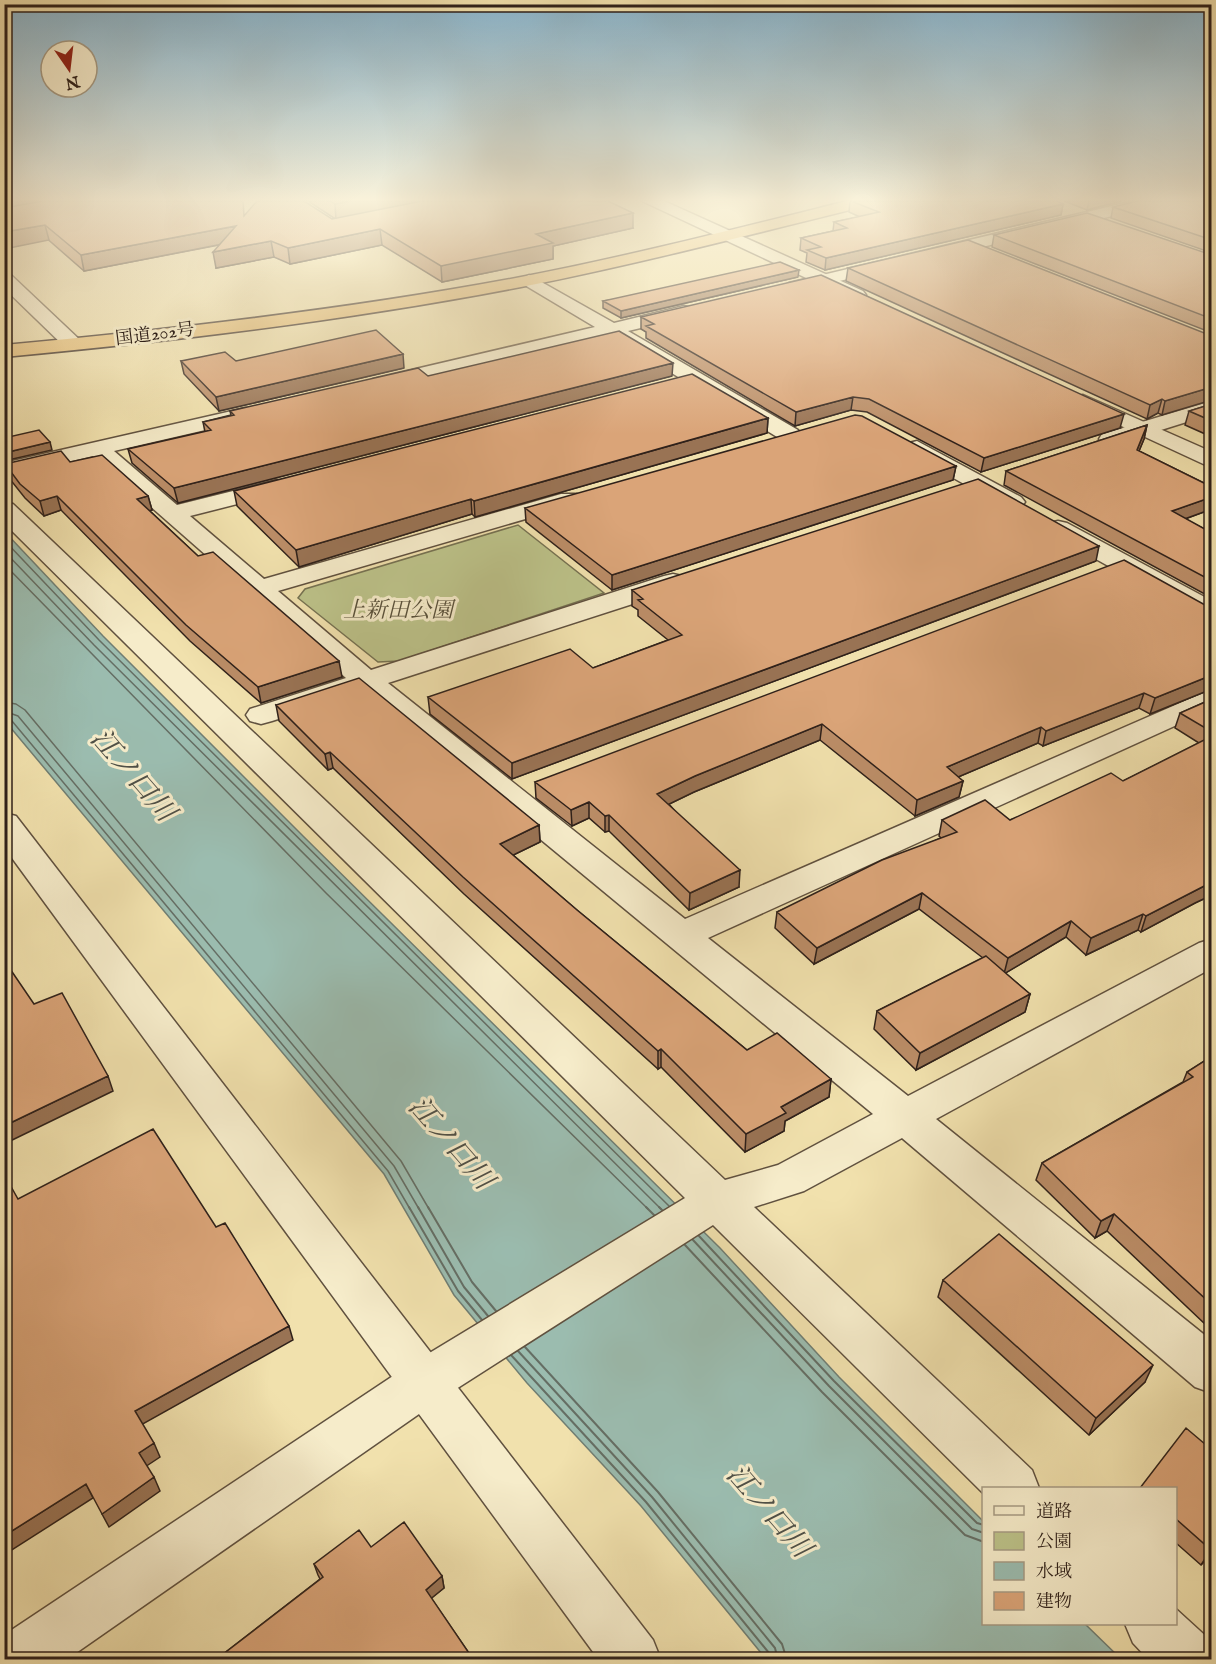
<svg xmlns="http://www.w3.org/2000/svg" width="1216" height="1664" viewBox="0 0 1216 1664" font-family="'IM FELL English','Noto Serif JP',serif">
<rect width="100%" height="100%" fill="#f1e1ad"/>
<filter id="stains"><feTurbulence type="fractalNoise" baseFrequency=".00333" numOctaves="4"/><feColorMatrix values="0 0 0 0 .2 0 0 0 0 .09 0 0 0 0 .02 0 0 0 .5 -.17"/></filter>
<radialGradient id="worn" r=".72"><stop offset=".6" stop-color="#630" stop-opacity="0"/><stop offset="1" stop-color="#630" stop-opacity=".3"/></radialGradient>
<!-- green -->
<path fill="#bcc289" stroke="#767252" stroke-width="1.5" d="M518,525L604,593L399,661L378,662L298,598L305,589Z"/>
<!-- water -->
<path fill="#9bbcaf" stroke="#707e73" stroke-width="1.5" d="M4,531L103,636L303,836L720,1248L839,1377L983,1521L984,1624H1085L1121,1659H766L641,1506L527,1383L454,1295L384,1174L5,721Z"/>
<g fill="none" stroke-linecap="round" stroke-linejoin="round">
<!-- shore-far1 -->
<path stroke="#656e64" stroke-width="1.5" d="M4,540L99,640L669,1206
M4,551L94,645L661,1209
M4,564L326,893L648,1209
M4,702L16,704L25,710L401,1161L429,1209
M4,711L18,716L394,1166L419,1209
M4,718L12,721L388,1171L410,1209"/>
<!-- shore -->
<path stroke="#656e64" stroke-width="2" d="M409,1207L458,1291L482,1320
M418,1207L464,1287L488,1316
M428,1207L472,1282L496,1311
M646,1207L654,1215
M659,1207L662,1210
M699,1236L834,1381L977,1523L984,1525
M693,1240L829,1386L972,1529L984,1533
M685,1245L822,1392L965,1535L984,1542
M525,1347L658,1492L782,1644L787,1660
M518,1351L652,1497L775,1648L778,1660
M511,1355L646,1502L769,1653L770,1660"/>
<!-- minor casing -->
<g stroke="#60513f" stroke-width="3">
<path id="minor" d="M1133,201H1162L1154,206L789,293L780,288L789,283Z
M4,273L10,274L81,341L84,345L81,349H67L4,288Z
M529,275L614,323L684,306L691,308L693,312L691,316L628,331L798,430L801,435L798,440H782L609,335L380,389L373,387L370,383L373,379L595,327L523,284L520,280Z
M1212,401V414L1110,446L1102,444L1099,439L1102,434Z
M245,408L253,409L256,414L253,419L114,451L177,505L277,480L285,482L289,487L285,492L190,516L264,579L561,494H577L581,499L577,504L278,591L371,670L664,576L673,574L682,576L686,582L682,588L388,683L685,919L1212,689V709L708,938L908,1096L1199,943L1212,939V968L936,1119L1212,1341V1393L1195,1387L902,1138L804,1191L754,1207L1032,1470L1039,1488H984V1494L713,1225L442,1398L66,1660H4V1635L408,1366L685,1198L4,523V502L13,504L725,1180L778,1165L873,1114L362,692L272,721L261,724L250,721L246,715L250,709L346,678L93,456L4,477V463Z
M917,441L1021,497L1025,502L1021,507L1013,509L1005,507L909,453L906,448L909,443Z
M1058,521L1067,523L1212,601V620L1202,618L1049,533L1046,528L1049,523Z
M1176,1609L1210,1640L1212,1660H1149L1133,1643L1125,1624H1176Z"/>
</g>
<!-- tertiary casing -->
<g stroke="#60513f" stroke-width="3">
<path id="tertiary" d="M642,201H664L863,291L866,295L863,299H851Z
M1083,395L1212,452V468L1076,405L1072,401L1076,397Z
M4,813L16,816L653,1640L661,1660H599L4,847Z"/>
</g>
<!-- trunk casing -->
<g stroke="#2f211a" stroke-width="3">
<path id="trunk" d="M847,201H876L874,204C756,233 639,264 521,287C350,320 177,341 4,357V345C177,329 350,309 521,277C630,256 739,228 847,201Z"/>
</g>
<!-- minor -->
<use href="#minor" fill="#f6ecca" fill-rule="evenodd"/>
<!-- tertiary -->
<use href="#tertiary" fill="#f6ecca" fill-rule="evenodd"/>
<!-- trunk -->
<use href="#trunk" fill="#e8c076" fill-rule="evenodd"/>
</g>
<!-- wall -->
<path fill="#bb8d67" stroke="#2f211a" stroke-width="1.5" d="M4,201L245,215L332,219L334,218L308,201H608L633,228L553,246V259L442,282L382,245L290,264L274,257L216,268L219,245L84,271Z
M850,201L1063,204L1061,215L825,270L806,262L807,253L800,250L801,238L833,231L834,222L860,217L849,212Z
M1064,201H1121L1087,210Z
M1212,201V253L1111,218L1113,207Z
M994,235L1212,255V333L992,247Z
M848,268L1212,336L1162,415L1158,413L1147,419L846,281Z
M798,277L621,318L603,308V301Z
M641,317L1120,428L981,472L867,412L851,410L795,426L646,338V332L641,329Z
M181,361H236L404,368L219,411L184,374Z
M428,376H672L178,503L132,463L128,449L205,432L203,422L231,415L230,411Z
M1212,404V437L1185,425L1189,411Z
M768,418L767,433L475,517L472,514L299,567L237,506L234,491Z
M1147,425L1144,439L1139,451L1212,487V509L1185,519L1212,533V598L1004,485L1006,471Z
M70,462L148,496L152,510L150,511L198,556L342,677L261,703L190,641L61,510L44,516L25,498L9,478L5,464Z
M956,466L953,480L612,590L526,522L525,508Z
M1096,561L512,779L430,714L428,697L593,668L668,640L638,616V610L632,606V590Z
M1205,605L1212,606V689L1150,714L1139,708L1043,746L1038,743L958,777L963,781L959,797L915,816L820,740L694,792L669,804L739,887L689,910L609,831L605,832L589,818L572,826L536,798L535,782Z
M1212,699V895L1195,903L1141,932L1138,930L1086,955L1066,937L1005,973L1030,994L1025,1012L916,1070L874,1029L877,1011L983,958L919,909L814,964L775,928L777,912L941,838L939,836L942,820H1010L1123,781L1199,743L1175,728L1180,713Z
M276,705L539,825L540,842L513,855L577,910L747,1050L831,1079L829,1097L785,1121L784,1131L745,1152L661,1067L658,1069L464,894L333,768L328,770L279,721Z
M1212,1056V1320L1206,1325L1107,1231L1095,1238L1036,1180L1042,1163L1183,1082L1187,1072Z
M943,1280L1145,1382L1089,1435L938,1297Z
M1212,1450V1556L1210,1555L1201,1565L1176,1543V1488Z
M371,1547L442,1576L444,1588L431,1598L473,1659H224L222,1655L320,1579L318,1575L314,1564Z"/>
<!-- shaded-wall -->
<path fill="#997354" stroke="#2f211a" stroke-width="1.5" d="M4,201H50L4,210Z
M350,201H427L336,220L335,204Z
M1089,201H1121L1087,210Z
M1063,204L1061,215L825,270L826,258Z
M633,213V228L553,246V259L442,282L441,266L536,234Z
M45,225L49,240L4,249V232Z
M236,226L238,241L84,271L81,255Z
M380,229L382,245L290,264L288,248Z
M271,241L274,257L216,268L213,252Z
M799,270L798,277L621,318V311Z
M6,301L11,318L4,320V302Z
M403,354L404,368L219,411L216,397Z
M673,363L672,376L178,503L174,488Z
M1212,387V400L1162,415L1165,401Z
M853,397L851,410L795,426L796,412Z
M1162,399L1158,413L1147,419L1150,405Z
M1124,414L1120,428L981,472L984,458Z
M768,418L767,433L475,517L474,501Z
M1147,425L1144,439L1134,463L1137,450Z
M50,442L52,450L4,461V453Z
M956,466L953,480L612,590V575Z
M57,496L61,510L44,516L40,501Z
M148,496L152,510L141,513L137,499Z
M1212,497V509L1168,525L1172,511Z
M471,499L472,514L299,567L296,550Z
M1099,546L1096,561L512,779V763Z
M339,661L342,677L261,703L258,687Z
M1212,675V689L1150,714L1155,698Z
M1144,693L1139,708L1043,746L1046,731Z
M822,724L820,740L694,792L657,810V794L695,776Z
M1041,727L1038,743L944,783L947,767Z
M330,752L333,768L328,770L325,754Z
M963,781L959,797L915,816L917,800Z
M589,802V818L572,826L571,810Z
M609,815V831L605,832V816Z
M539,825L540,842L501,861L500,844Z
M740,870L739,887L689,910L690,893Z
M1212,882V895L1195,903L1141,932L1146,916Z
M922,893L919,909L814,964L817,948Z
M1143,914L1138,930L1086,955L1091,938Z
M1071,921L1066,937L1004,974L1008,958Z
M1030,994L1025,1012L916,1070L920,1053Z
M661,1049V1067L658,1069V1051Z
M108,1076L113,1091L4,1144V1126Z
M831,1079L829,1097L785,1121L784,1131L745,1152L746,1134L781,1107Z
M1114,1214L1107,1231L1095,1238L1101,1221Z
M1212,1313V1320L1206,1325Z
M289,1326L293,1340L141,1425L135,1411Z
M1153,1365L1145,1382L1089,1435L1096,1418Z
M154,1443L160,1457L145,1467L139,1453Z
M154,1477L160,1491L109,1527L102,1514Z
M86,1484L93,1498L4,1555V1536Z
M1212,1548V1553L1210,1555L1201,1565Z
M442,1576L444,1588L428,1601L426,1590Z"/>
<!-- building -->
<path fill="#daa478" stroke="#2f211a" stroke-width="1.5" d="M43,201H243L244,216L257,201H304L332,219L422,201H608L633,213L536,234L553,243L441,266L380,229L288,248L271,241L213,252L236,226L81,255L45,225L4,232V208Z
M330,201H350L335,204Z
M851,201H1057L1063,204L826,258L807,250L821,247L801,238L847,228L834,222L879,212Z
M1137,201H1212V240L1113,207Z
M1087,213L1212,255V319L994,235Z
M968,240L1212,336V387L1165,401L1162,399L1150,405L848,268Z
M780,262L799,270L621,311L603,301Z
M821,275L1124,414L984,458L869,399L853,397L796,412L646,326L654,324L641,317Z
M376,330L403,354L216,397L181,361L225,352L236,361Z
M619,331L673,363L174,488L128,449L211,430L203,422L234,415L230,411L418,368L428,376Z
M692,374L768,418L474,501L471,499L296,550L234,491Z
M1212,404V421L1189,411Z
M855,415L862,416L956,466L612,575L525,508Z
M1147,425L1137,450L1212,487V497L1172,511L1212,533V581L1006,471Z
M39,430L50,442L4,453V438Z
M61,451L70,462L102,455L148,496L137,499L198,556L213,552L339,661L258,687L186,625L57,496L40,501L20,484L5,464Z
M978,479L1099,546L512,763L428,697L570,649L593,668L682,635L638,600L643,599L632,590Z
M1124,560L1205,605L1212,606V675L1155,698L1144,693L1046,731L1041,727L947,767L963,781L917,800L822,724L695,776L657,794L740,870L690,893L609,815L605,816L589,802L571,810L535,782Z
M359,678L539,825L500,844L577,910L747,1050L777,1033L831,1079L781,1107L786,1113L746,1134L661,1049L658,1051L463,877L330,752L325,754L276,705Z
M1212,699V732L1180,713Z
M1212,736V882L1146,916L1143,914L1091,938L1071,921L1008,958L922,893L817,948L777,912L882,860L957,832L942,820L985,800L1010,820L1111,773L1123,781Z
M986,956L1030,994L920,1053L877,1011Z
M4,960L34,1004L62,993L108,1076L4,1126Z
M1212,1056V1305L1114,1214L1101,1221L1042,1163L1193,1077L1187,1072Z
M153,1129L216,1227L225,1223L289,1326L135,1411L154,1443L139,1453L154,1477L102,1514L86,1484L4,1536V1174L18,1199Z
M999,1234L1153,1365L1096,1418L943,1280Z
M1186,1428L1212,1450V1548L1210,1549L1176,1519V1488H1140Z
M404,1522L442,1576L426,1590L473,1659H224L222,1655L323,1577L314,1564L359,1530L371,1547Z"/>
<!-- sky -->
<linearGradient id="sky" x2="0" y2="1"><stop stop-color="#89b7d1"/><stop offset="0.46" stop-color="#f9f2da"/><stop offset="1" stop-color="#f9f2da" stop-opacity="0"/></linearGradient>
<rect width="1216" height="434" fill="url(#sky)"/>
<g text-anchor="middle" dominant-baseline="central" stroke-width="6" stroke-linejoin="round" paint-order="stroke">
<!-- far-street labels -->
<g font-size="18" fill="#2f211a" stroke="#f6ecca">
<text transform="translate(155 335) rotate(-7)">国道202号</text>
</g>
<!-- park labels -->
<g font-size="22" font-style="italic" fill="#59513b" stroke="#f6ecca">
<text x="398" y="611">上新田公園</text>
</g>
<!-- near-water labels -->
<g font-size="28" font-style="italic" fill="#4f5047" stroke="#f6ecca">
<text transform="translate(132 776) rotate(49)">江ノ口川</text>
<text transform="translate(450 1144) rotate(49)">江ノ口川</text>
<text transform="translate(768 1512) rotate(49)">江ノ口川</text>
</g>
</g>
<!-- margin -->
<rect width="1216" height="1664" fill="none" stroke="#f1e1ad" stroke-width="24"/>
<rect x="6" y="6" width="1204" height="1652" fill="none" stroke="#2f211a" stroke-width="3"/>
<rect x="12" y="12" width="1192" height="1640" fill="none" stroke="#2f211a" stroke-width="1.5"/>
<!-- legend -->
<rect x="982" y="1487" width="195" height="138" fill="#f6ecca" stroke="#a69b84" stroke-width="1.5"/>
<rect x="994" y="1506" width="30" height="9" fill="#f6ecca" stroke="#a69b84" stroke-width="1.5"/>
<text x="1036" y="1517" font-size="18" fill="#2f211a">道路</text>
<rect x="994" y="1532" width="30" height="18" fill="#bcc289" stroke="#a69b84" stroke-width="1.5"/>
<text x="1036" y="1547" font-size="18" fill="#2f211a">公園</text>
<rect x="994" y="1562" width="30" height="18" fill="#9bbcaf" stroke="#a69b84" stroke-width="1.5"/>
<text x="1036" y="1577" font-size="18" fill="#2f211a">水域</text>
<rect x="994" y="1592" width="30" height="18" fill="#daa478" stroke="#a69b84" stroke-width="1.5"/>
<text x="1036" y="1607" font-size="18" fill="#2f211a">建物</text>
<!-- north arrow -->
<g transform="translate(69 69) rotate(166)"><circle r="28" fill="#f6ecca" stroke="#a69b84" stroke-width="1.5"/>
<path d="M0-4.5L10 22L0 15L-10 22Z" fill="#8f2418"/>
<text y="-9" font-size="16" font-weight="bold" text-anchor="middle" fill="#2f211a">N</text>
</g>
<rect width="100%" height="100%" filter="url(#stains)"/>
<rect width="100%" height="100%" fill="url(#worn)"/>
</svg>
